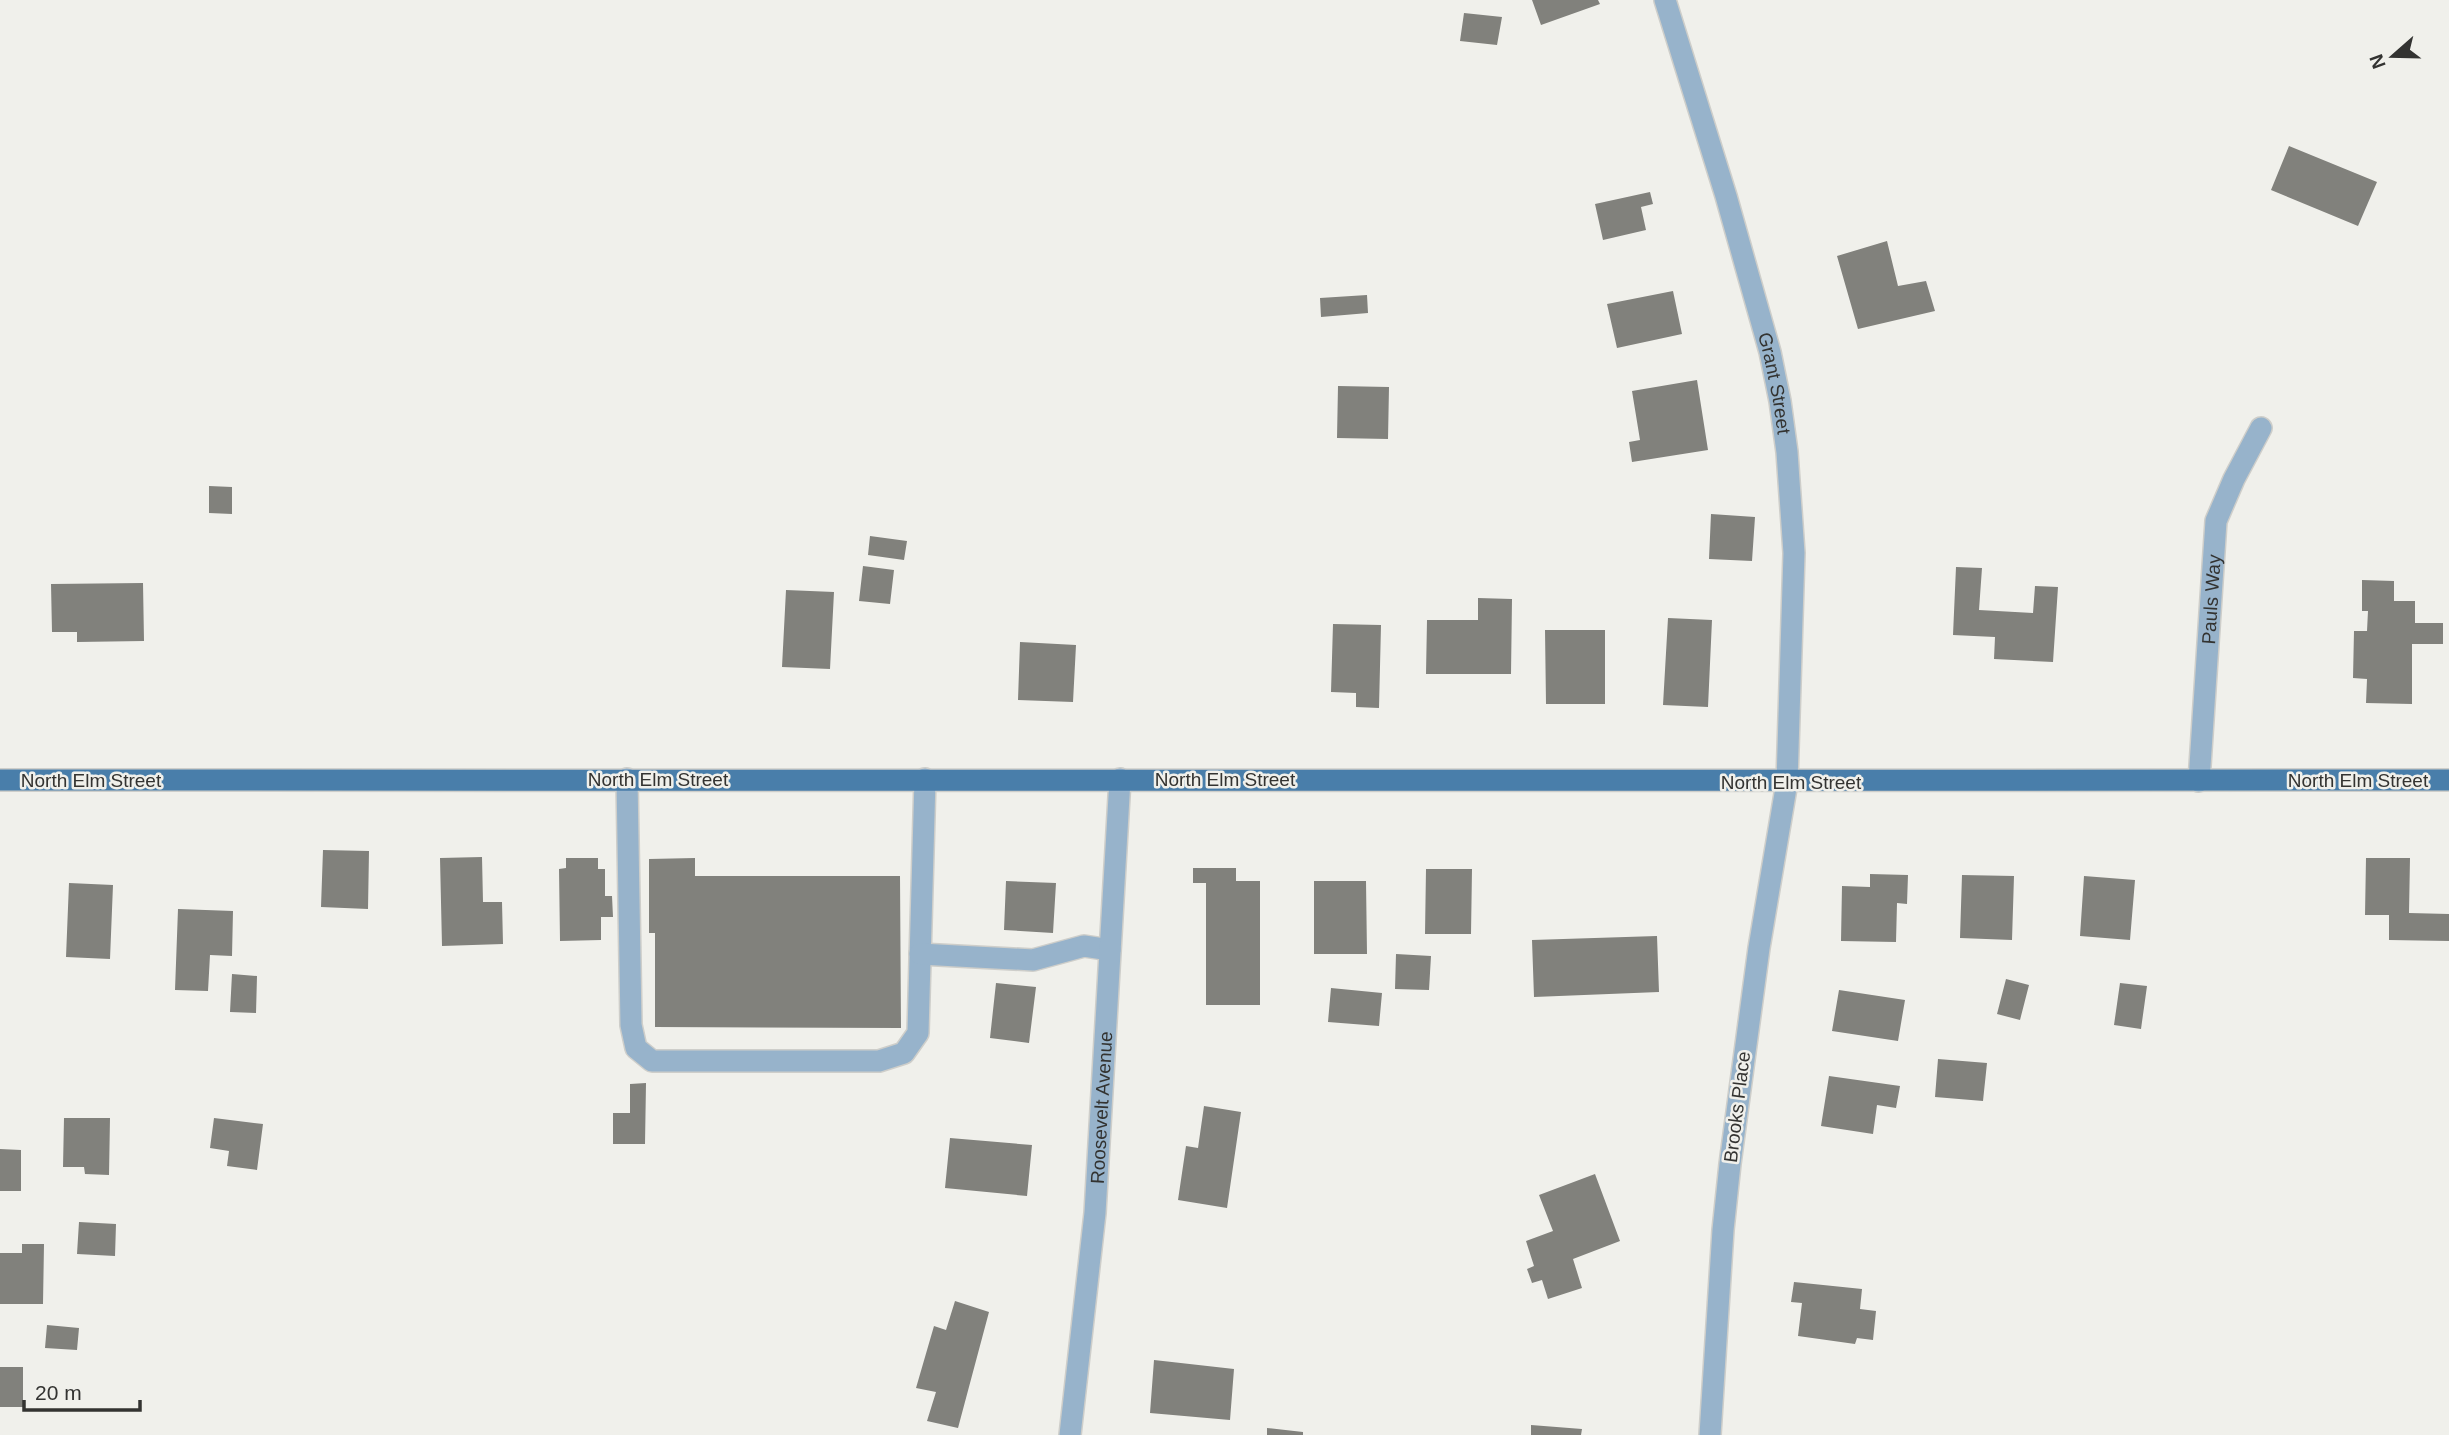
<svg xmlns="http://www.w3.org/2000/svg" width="2449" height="1435" viewBox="0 0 2449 1435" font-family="Helvetica,sans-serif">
<rect width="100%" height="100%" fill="#f0f0eb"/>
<!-- building -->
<path fill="#81817c" d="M1532,0H1598L1600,4L1541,25Z
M1464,13L1502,17L1497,45L1460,41Z
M2289,146L2377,182L2358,226L2271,190Z
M1650,192L1653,204L1641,207L1646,230L1603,240L1595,204Z
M1887,241L1898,286L1926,281L1935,311L1858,329L1837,256Z
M1673,291L1682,334L1617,348L1607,304Z
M1367,295L1368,313L1321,317L1320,298Z
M1697,380L1708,450L1632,462L1629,442L1640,440L1632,391Z
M1338,386L1389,387L1388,439L1337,438Z
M209,486L232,487V514L209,513Z
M1711,514L1755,517L1752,561L1709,559Z
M870,536L907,541L904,560L868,555Z
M863,566L894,570L890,604L859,601Z
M1956,567L1982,568L1979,610L2033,613L2035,586L2058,587L2053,662L1994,659L1995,637L1953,635Z
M2362,580L2394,581V601H2415V623H2443V644H2412V704L2366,703L2367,679L2353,678L2354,631H2367L2368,611H2362Z
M143,583L144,641L77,642V632H52L51,584Z
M786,590L834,592L830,669L782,667Z
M1478,598L1512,599L1511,674H1426L1427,620H1478Z
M1668,618L1712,620L1708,707L1663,705Z
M1333,624L1381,625L1379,708L1356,707V693L1331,692Z
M1545,630H1605V704H1546Z
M1020,642L1076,645L1073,702L1018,700Z
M323,850L369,851L368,909L321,907Z
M482,857L483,902H502L503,944L442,946L440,858Z
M566,858H598V869H605V896H612L613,917H601V940L560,941L559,869L566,868Z
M695,858V876H900L901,1028L655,1027V933H649V859Z
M2366,858H2410L2409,913L2449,914V941L2389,940V915H2365Z
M1193,868H1236V881H1260V1005H1206V883H1193Z
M1426,869H1472L1471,934H1425Z
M1870,874L1908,875L1907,904L1897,903L1896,942L1841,941L1842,886L1870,887Z
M1962,875L2014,876L2012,940L1960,938Z
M2084,876L2135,880L2130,940L2080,936Z
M1006,881L1056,883L1053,933L1004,930Z
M1314,881H1366L1367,954H1314Z
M69,883L113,885L110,959L66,957Z
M178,909L233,911L232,956L210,955L208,991L175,990Z
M1657,936L1659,992L1534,997L1532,940Z
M1396,954L1431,956L1429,990L1395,989Z
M232,974L257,976L256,1013L230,1012Z
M2006,979L2029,985L2020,1020L1997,1014Z
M996,983L1036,987L1029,1043L990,1038Z
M2120,983L2147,986L2141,1029L2114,1025Z
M1331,988L1382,993L1379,1026L1328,1022Z
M1839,990L1905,1000L1898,1041L1832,1031Z
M1938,1059L1987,1063L1983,1101L1935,1097Z
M1829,1076L1900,1086L1896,1108L1877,1105L1873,1134L1821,1126Z
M646,1083L645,1144H613V1113H630V1084Z
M1204,1106L1241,1112L1227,1208L1178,1200L1186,1146L1198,1148Z
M64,1118H110L109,1175L85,1174L84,1167H63Z
M214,1118L263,1124L257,1170L227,1166L229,1151L210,1148Z
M950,1138L1032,1145L1027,1196L945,1188Z
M0,1149L21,1150V1191H0Z
M1595,1174L1620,1241L1573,1259L1582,1288L1548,1299L1542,1280L1532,1283L1527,1269L1534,1266L1526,1241L1553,1231L1539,1195Z
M79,1222L116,1224L115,1256L77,1254Z
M22,1244H44L43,1304H0V1253H22Z
M1794,1282L1862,1289L1860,1309L1876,1311L1873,1340L1857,1338L1855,1344L1798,1336L1802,1303L1791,1302Z
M955,1301L989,1312L958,1428L927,1421L936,1392L916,1388L934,1326L946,1330Z
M47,1325L79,1328L77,1350L45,1348Z
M1154,1360L1234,1369L1230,1420L1150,1413Z
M0,1367H23V1407H0Z
M1531,1425L1582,1429L1581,1435H1531Z
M1267,1428L1303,1432V1435H1267Z"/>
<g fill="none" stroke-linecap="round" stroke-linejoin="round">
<!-- minor casing -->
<g stroke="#cececa" stroke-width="24">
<g id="minor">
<path id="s1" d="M1665,0L1726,196L1770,352L1780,401L1787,452L1794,553L1787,782L1759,948L1730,1164L1723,1230L1710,1435"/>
<path d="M627,779L631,1025L636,1048L652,1061H879L904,1053L918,1033L925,779"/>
<path id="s2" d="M2199,781L2216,521L2234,479L2261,428"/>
<path d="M920,954L1033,960L1084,946L1110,950"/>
<path id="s3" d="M1070,1435L1095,1213L1120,779"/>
</g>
</g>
<!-- major casing -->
<g stroke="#cececa" stroke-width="24">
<path id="major" d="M0,780C816,779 1633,782 2449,780"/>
</g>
<!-- minor -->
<use href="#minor" stroke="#97b3cb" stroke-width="21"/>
<!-- major -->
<use href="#major" stroke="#497eaa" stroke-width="21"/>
</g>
<g text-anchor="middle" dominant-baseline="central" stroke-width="5" stroke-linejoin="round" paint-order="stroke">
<!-- street labels -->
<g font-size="19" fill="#333331" stroke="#f0f0eb">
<text stroke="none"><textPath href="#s1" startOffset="399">Grant Street</textPath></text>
<text stroke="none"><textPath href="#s2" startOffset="182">Pauls Way</textPath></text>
<text x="658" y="779">North Elm Street</text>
<text x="1225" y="779">North Elm Street</text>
<text x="91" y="780">North Elm Street</text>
<text x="2358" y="780">North Elm Street</text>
<text x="1791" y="782">North Elm Street</text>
<text stroke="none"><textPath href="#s3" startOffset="329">Roosevelt Avenue</textPath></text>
<text transform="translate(1737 1107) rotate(-83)">Brooks Place</text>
</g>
</g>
<!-- north arrow -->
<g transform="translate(2393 56) rotate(250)" stroke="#f0f0eb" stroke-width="5" paint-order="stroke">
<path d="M0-5L12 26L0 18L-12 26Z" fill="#333331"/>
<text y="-10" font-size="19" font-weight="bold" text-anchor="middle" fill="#333331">N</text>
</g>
<!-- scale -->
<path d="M24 1400v10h116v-10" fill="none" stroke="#333331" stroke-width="3.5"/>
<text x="35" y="1400" font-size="21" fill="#333331" stroke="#f0f0eb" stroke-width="5" paint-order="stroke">20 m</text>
</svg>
